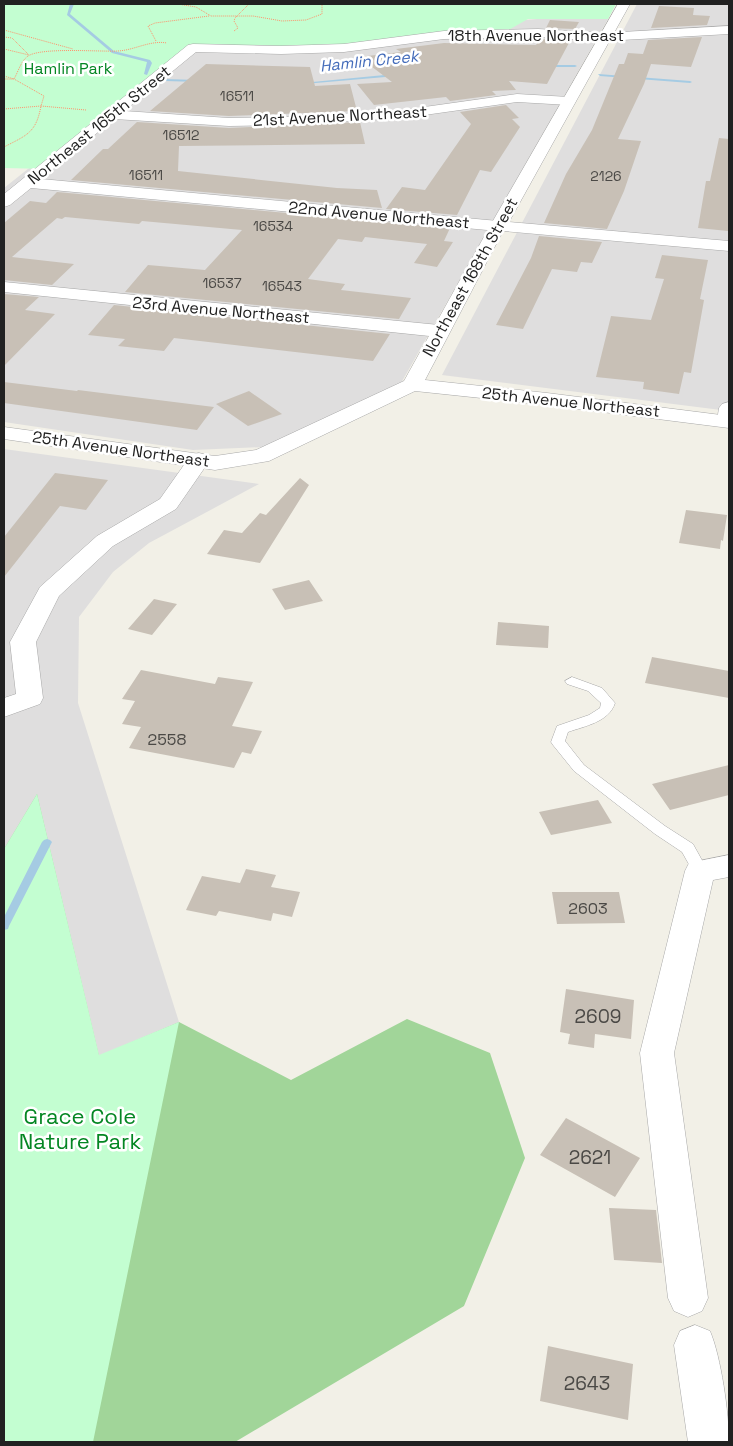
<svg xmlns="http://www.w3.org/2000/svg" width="733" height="1446" viewBox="0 0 733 1446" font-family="'Space Grotesk',sans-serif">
<rect width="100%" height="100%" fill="#f2f0e7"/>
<!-- residential -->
<path fill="#dfdede" d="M637,4H729V411L442,375Z
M537,19H608L401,383L263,447L193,450L4,422V188L179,49Z
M4,449L259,484L149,543L113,572L79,617L78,703L179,1022L99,1056L37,795L4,849Z"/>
<!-- forest -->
<path fill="#a1d599" d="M37,794L99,1056L179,1022L291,1080L407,1019L490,1053L525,1158L464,1306L235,1442H4V849Z"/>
<!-- park -->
<path fill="#c3fed1" d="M4,4H616L608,19H528L503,33L340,48H194L47,169L4,168Z
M37,794L99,1055L179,1022L93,1442H4V849Z"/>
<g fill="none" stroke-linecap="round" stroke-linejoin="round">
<!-- stream -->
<path fill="#a5cbe3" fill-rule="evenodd" d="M70,4H74L70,14L114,51L150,60L152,63L147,75L144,74L147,62L112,53L67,15Z
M544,65H575L577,66L575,67H545Z
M395,74L397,76L304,84L302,83Z
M598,74L690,81L692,82L690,83L600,76Z
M164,79L198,80L200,81L198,82L166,81Z
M47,839L50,840L52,842L9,926L8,929L4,930V917L42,842L44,840Z"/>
</g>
<!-- building -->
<path fill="#c8c0b6" d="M659,6L694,8L693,15L710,16L707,25L651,28Z
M550,20L579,22L575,29L546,28Z
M702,37L691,67L651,64L644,84L618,139L641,141L624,191L607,229L544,223L566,174L592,130L619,64H624L628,53L643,54L648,40Z
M540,39L570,41L547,84L509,81L516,90L492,91L496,95L450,101L446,97L374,105L357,84L392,82L359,57L401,52L396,49L444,43L536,45Z
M206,64L310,67L315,86L350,84L357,111L229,116L150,111Z
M506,105L519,118L512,119L520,127L491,172L480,170L457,215L386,209L402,187L425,190L471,124L460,112Z
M137,122L229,128L360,122L365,144L179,146L178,171L337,188L377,190L382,208L71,180L103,149H108Z
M719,138L729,139L728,231L698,228L706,181H710Z
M57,192L450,228L444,241L453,242L437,267L414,263L427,244L365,237L362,242L338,239L308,279L345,284L341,290L411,298L399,319L125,292L148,265L205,270L242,230L142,221L139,224L65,217L62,219L57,218L12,257L74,264L52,285L4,280V223L30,201L46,203Z
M539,236L602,242L592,263L581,262L577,272L552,269L523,329L496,325L531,258Z
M662,255L708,260L700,299L704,300L691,373L684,372L679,394L643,389L644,382L596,377L611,316L651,320L664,279L655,278Z
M4,294L39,297L25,310L55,314L4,366Z
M114,305L390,334L373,361L174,338L164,351L118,346L125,339L88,335Z
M4,382L77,391L78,390L214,407L197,430L4,403Z
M249,391L282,414L248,426L216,404Z
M55,473L108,480L86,510L60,506L4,577V537Z
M300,478L309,485L260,563L207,554L224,530L242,533L260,513L266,515Z
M686,510L727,515L723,541L721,540L720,549L679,543Z
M309,580L323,601L285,610L272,589Z
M154,599L177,604L152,635L128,629Z
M498,622L549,626L548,648L496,645Z
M652,657L729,671V698L645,683Z
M141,670L215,684L218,677L253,682L232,726L262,731L251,754L242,752L234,768L129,748L141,727L122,724L135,701L122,699Z
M729,765V795L670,810L652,784Z
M598,800L612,823L551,835L539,812Z
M246,869L276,875L271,887L300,892L292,917L273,913L271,921L219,911L216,916L186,910L202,876L240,883Z
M552,892H619L625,923L557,924Z
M566,989L634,1000L631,1039L595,1034L594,1048L568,1044L570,1034L560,1032Z
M566,1118L640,1158L615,1197L540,1155Z
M609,1208L656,1210L662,1263L614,1260Z
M548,1346L633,1364L628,1420L540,1401Z"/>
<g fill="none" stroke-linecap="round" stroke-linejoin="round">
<!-- service casing -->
<g stroke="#a8a8a8" stroke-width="1">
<path id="service" d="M572,677L602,688L615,703C609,722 585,726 568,732L565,741L584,765L665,826L693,844L708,871L705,875L700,877L695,875L682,852L655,834L574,771L553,745L551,742L557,726L589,715L600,708L601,703L588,691L567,684L565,681Z"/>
</g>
<!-- minor casing -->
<g stroke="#a8a8a8" stroke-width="1">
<path id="minor" d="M729,26V34L604,41L538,37L444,39L344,52L281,54L196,52L124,111L229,118L288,117L403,110L517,94L569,97L576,101L569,105L517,102L403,118L288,125L229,126L114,119L41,179L498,221L504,222L506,226L504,230L498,231L31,188L10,205L4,207V194L188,45L193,44L281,46L344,44L444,31L538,29L604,33Z
M4,282L439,325L446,327L448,331L446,335L439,337L4,292Z
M729,402V427L720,425L717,421L719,408L722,404Z
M199,453L207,455L210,460L176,509L113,546L59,596L36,642L43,698L40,704L4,717V698L16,694L10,642L40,587L97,536L160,499L191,455Z
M729,855V877L713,880L674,1053L708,1298L702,1311L688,1317L674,1311L668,1298L640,1053L685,871L689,863Z
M695,1325L710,1331C721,1357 729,1413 729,1442H688L674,1345L680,1331Z"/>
</g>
<!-- tertiary casing -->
<g stroke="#a8a8a8" stroke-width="1">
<path id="tertiary" d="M618,4H630L509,222L729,241V251L503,231L425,380L547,393L729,416V428L547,405L415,391L269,461L215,470L4,439V427L215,456L256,450L404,381L490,226Z"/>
</g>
<!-- path -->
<path stroke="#ff936c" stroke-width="1" stroke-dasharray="1 1" stroke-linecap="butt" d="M178,4L196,7L211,16H253L282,21L306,20L322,14V4
M4,30L73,49
M234,31L238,28L234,21L235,18L249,4
M4,37L12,38L29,55
M156,41L148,26L155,23L209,16
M4,49L29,55
M4,76L14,79H4
M4,109L41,106C36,133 27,135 4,147
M86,110L41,106L44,96L14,79C18,72 21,61 28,56C42,47 100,52 118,51C135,50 150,40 167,43"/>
<!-- service -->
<use href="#service" fill="#fff" fill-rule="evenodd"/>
<!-- minor -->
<use href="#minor" fill="#fff" fill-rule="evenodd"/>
<!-- tertiary -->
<use href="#tertiary" fill="#fff" fill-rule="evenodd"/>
</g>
<g text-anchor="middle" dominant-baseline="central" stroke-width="5" stroke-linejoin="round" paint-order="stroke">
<!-- far-number labels -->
<g font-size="14" fill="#4b4946">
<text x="237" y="96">16511</text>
<text x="181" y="135">16512</text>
<text x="146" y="175">16511</text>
<text x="606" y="176">2126</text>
<text x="273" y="226">16534</text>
<text x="222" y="283">16537</text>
<text x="282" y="286">16543</text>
</g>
<!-- far-street labels -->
<g font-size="16" fill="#212121" stroke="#fff">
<text x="536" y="35">18th Avenue Northeast</text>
<text transform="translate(340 116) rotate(-3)">21st Avenue Northeast</text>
<text transform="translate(99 125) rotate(-39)">Northeast 165th Street</text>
<text transform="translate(379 215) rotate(5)">22nd Avenue Northeast</text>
<text transform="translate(470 277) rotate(-61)">Northeast 168th Street</text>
<text transform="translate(221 310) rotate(5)">23rd Avenue Northeast</text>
<text transform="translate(571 402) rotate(6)">25th Avenue Northeast</text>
<text transform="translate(121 449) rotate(8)">25th Avenue Northeast</text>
</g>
<!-- far-water labels -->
<g font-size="16" font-style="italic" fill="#446cba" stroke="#fff">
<text transform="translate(369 61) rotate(-6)">Hamlin Creek</text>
</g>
<!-- far-park labels -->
<g font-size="16" fill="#048623" stroke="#fff">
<text x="68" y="68">Hamlin Park</text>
</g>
<!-- number labels -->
<g font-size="16" fill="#4b4946">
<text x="167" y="739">2558</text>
<text x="588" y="908">2603</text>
</g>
<!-- near-number labels -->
<g font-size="19" fill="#4b4946">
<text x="598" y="1016">2609</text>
<text x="590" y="1157">2621</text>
<text x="587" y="1383">2643</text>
</g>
<!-- near-park labels -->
<g font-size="22" fill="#048623" stroke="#fff">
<text x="80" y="1116">Grace Cole<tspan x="80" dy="25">Nature Park</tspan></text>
</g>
</g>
<!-- border -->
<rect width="733" height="1446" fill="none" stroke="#212121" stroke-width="10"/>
</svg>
